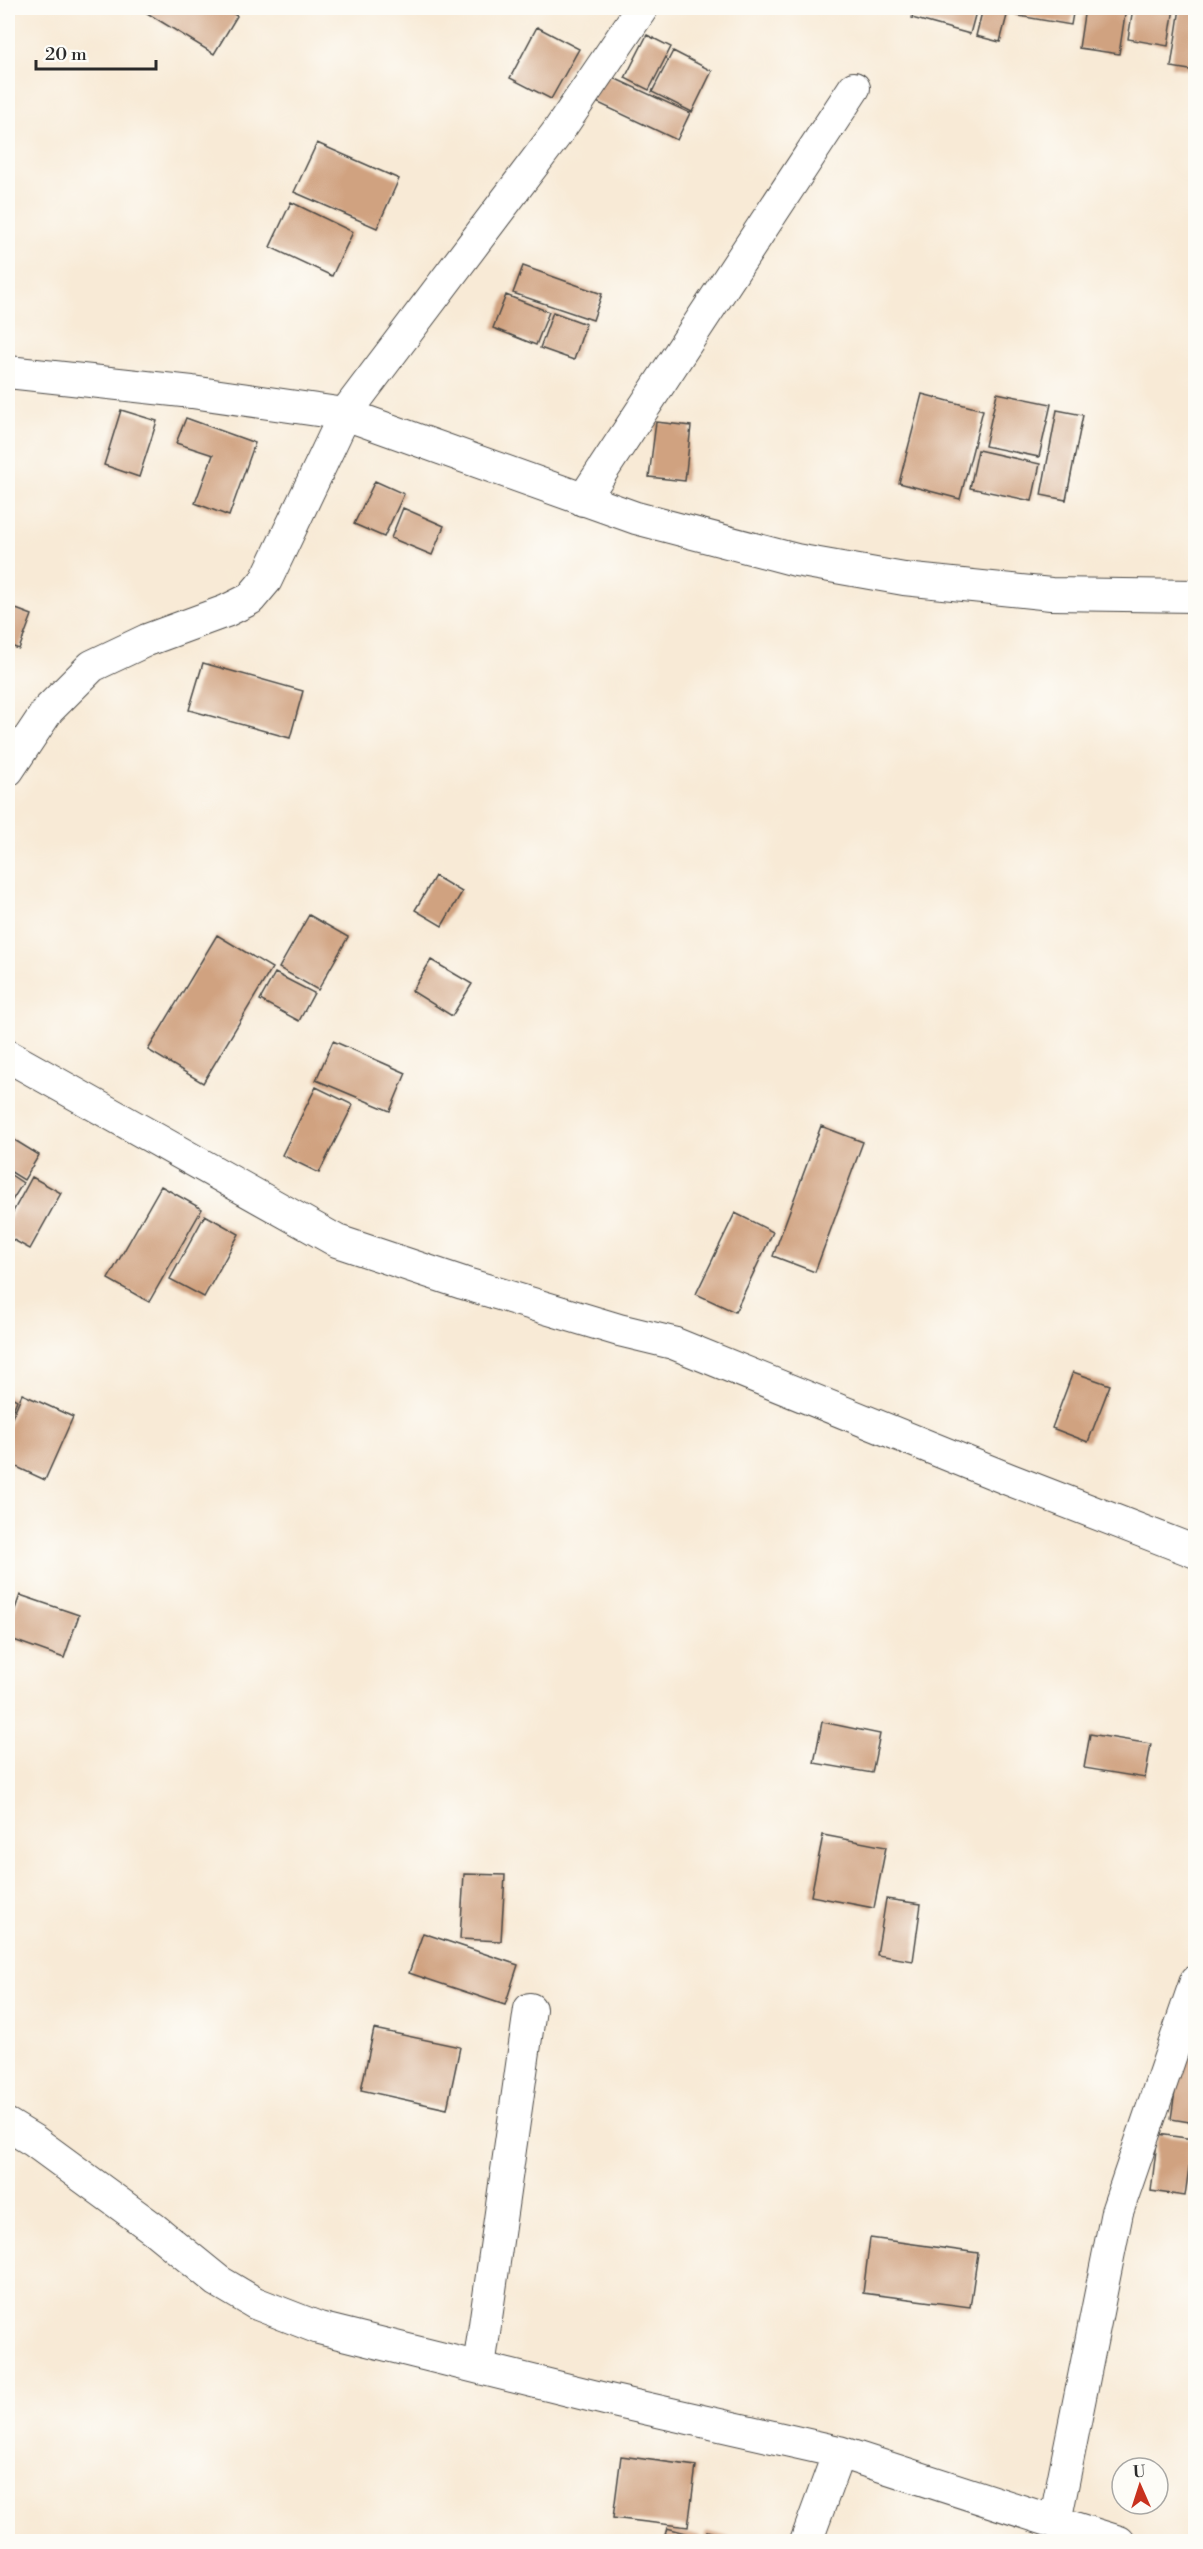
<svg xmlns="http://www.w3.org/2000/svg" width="1203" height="2549" viewBox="0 0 1203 2549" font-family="'Libre Bodoni',serif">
<rect width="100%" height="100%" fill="#fdfcf7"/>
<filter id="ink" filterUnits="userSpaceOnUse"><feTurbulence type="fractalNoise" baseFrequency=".0167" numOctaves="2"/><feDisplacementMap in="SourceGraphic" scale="12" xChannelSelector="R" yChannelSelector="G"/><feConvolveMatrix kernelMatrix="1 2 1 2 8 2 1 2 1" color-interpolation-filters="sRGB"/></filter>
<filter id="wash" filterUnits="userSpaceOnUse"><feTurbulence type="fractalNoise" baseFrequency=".008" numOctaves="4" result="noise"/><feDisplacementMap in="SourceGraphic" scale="24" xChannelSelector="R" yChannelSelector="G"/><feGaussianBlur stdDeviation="1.35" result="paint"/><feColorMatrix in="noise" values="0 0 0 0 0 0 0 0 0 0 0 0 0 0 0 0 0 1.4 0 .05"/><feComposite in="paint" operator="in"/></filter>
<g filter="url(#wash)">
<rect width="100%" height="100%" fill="#f8ead6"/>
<g id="blocks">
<!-- building -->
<path fill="#d0a280" d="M150,8H224L237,16L214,54L147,13Z
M915,8H977L970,34L912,18Z
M983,8H1009L1000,42L976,36Z
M1015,8H1074L1071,25L1013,15Z
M1085,8H1126L1119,54L1079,48Z
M1133,8H1174L1168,46L1128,39Z
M1180,8H1196V71L1171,67Z
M537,27L579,49L551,99L510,78Z
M647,35L671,47L649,90L625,78Z
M673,51L712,71L692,112L652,92Z
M605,74L690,113L677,140L592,100Z
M317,143L399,179L377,228L294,192Z
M291,202L353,232L332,276L270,247Z
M523,266L602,294L593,320L513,293Z
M506,295L549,312L536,345L493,328Z
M553,312L586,324L574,360L540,348Z
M997,393L1051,404L1039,457L985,446Z
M922,394L983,410L960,499L899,483Z
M121,410L157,421L139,477L104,465Z
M1057,410L1083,415L1066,500L1041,495Z
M186,418L255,443L229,516L195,503L213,455L176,443Z
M656,422L691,426L685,481L649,477Z
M978,450L1040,464L1032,501L970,488Z
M375,481L404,494L384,537L354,524Z
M403,508L444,526L432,555L391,538Z
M8,606L32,615L19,649L8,645Z
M203,663L303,691L290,738L189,710Z
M435,876L462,892L442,926L415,910Z
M309,915L348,937L318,990L279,968Z
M217,935L272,968L203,1083L148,1050Z
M431,960L472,984L452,1016L412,991Z
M275,973L314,993L299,1021L260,1000Z
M333,1041L406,1073L390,1111L316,1080Z
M316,1087L353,1105L319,1173L282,1155Z
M821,1126L863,1142L815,1272L773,1256Z
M8,1136L39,1155L24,1180L8,1170Z
M8,1173L23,1183L8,1207Z
M32,1177L61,1193L30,1249L8,1237V1221Z
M161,1186L202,1209L149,1302L108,1279Z
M735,1213L773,1232L735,1312L696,1294Z
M205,1215L239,1234L204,1297L170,1279Z
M1073,1372L1110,1385L1088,1442L1052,1428Z
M22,1394L73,1417L45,1480L8,1463V1427Z
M8,1395L17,1400L8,1422Z
M20,1595L79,1615L64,1658L8,1638V1629Z
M822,1722L880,1734L872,1773L814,1763Z
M1090,1734L1151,1744L1145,1778L1084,1768Z
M823,1835L886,1847L874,1908L811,1896Z
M464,1874L505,1875L501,1941L460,1939Z
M886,1899L921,1904L913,1961L877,1955Z
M423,1933L518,1965L505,2005L409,1973Z
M374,2029L460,2047L447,2109L361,2090Z
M1180,2057L1196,2059V2123L1171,2119Z
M1158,2134L1193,2139L1185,2196L1151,2191Z
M870,2238L978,2253L970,2307L863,2293Z
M621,2456L696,2466L688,2527L613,2518Z
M667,2528L701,2537L700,2542H663Z
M707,2531L743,2541V2542H704Z"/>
</g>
</g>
<g filter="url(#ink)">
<use href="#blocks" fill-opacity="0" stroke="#4a4845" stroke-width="1.5"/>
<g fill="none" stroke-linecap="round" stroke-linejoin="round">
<!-- minor casing -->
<g stroke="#4a4845" stroke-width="34">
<path id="minor" d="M8,372L192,392L345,414L636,518L796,560L904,579L1051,594L1196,596
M583,500L854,88
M8,770L48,710L92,666L147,640L226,611L250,599L266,580L345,414L557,133L642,8
M8,1056L337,1241L463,1283L619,1330L673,1343L1008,1479L1196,1552
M8,2125L34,2141L154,2229L218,2281L255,2303L319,2328L609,2400L839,2452
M479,2367L530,2009
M1055,2522L1119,2542
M806,2542L839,2452L1055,2522L1117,2212L1196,1981"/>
</g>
<!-- minor -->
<use href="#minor" stroke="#fff" stroke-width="32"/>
</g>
</g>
<!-- margin -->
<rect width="1203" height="2549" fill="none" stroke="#fdfcf7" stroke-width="30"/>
<!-- north arrow -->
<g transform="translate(1140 2486) rotate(357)"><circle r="28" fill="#fdfcf7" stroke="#a9a8a5" stroke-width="1.5"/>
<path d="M0-4.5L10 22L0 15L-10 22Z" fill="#c8321e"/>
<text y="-9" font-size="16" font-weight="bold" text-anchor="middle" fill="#2b2b2b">U</text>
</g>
<!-- scale -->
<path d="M36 60v9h120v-9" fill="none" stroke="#2b2b2b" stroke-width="3"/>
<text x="45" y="60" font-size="18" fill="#2b2b2b" stroke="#fdfcf7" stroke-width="4.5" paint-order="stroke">20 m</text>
</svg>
